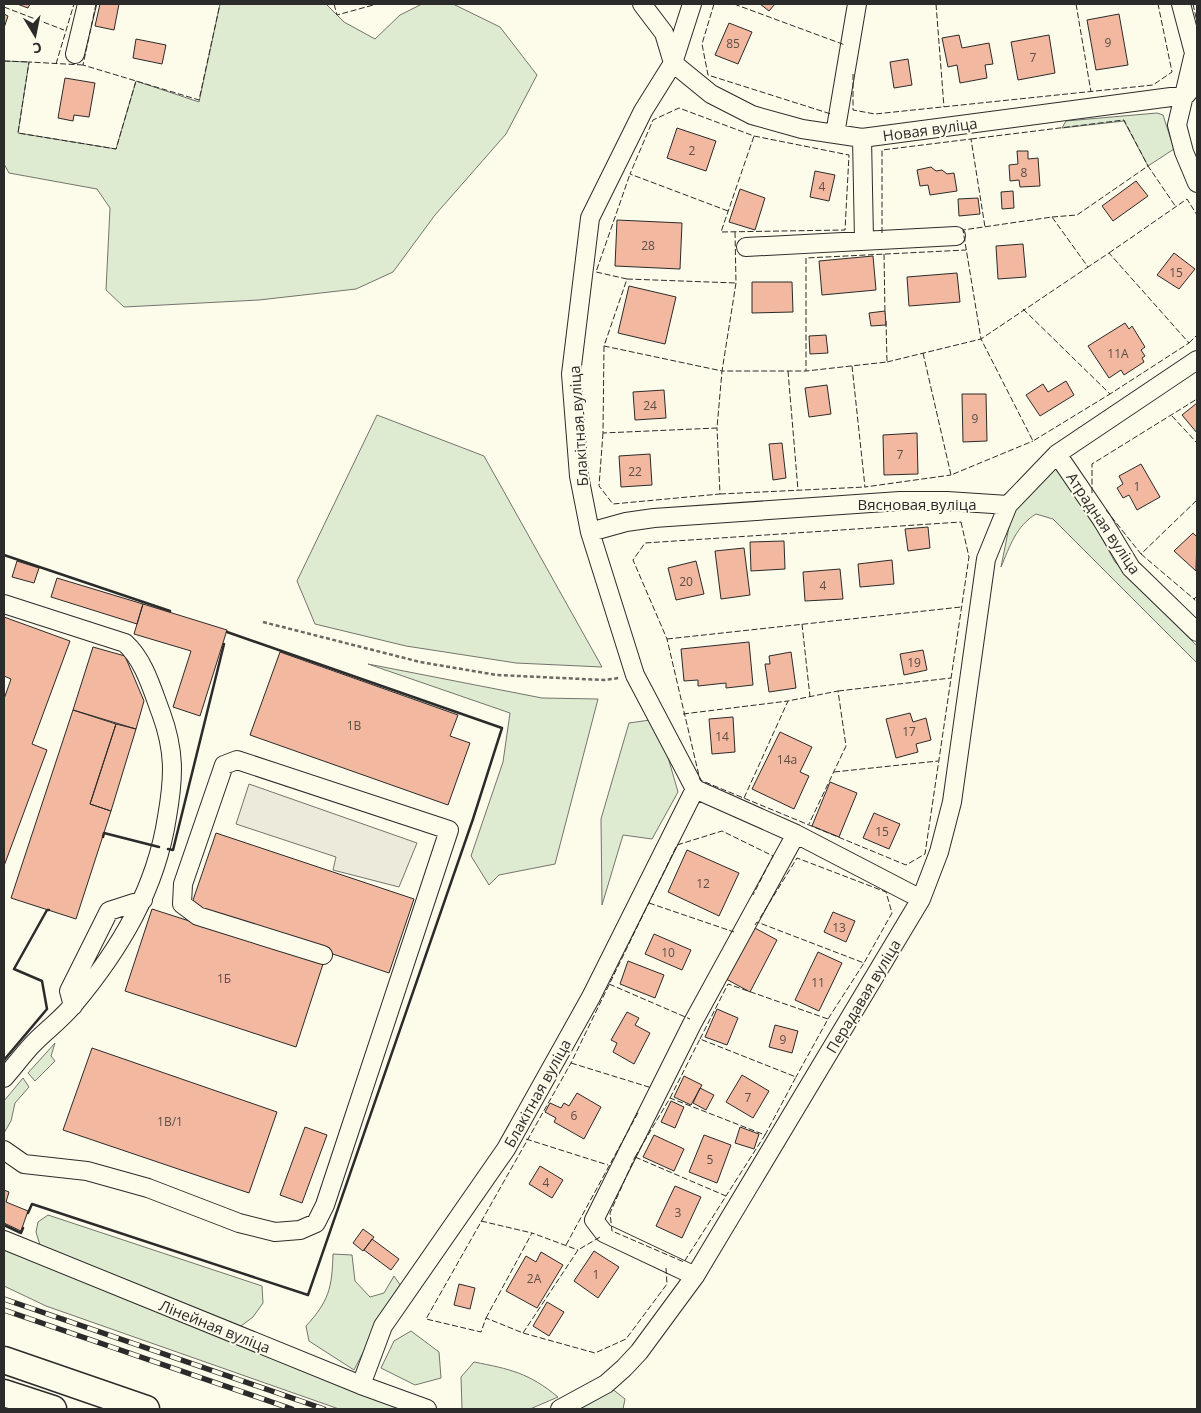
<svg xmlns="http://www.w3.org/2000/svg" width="1201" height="1413" viewBox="0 0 1201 1413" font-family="'Open Sans',sans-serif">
<rect width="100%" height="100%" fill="#fdfbea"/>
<!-- green -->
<path fill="#deebd1" stroke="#74746e" d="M220,4H326L344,22L375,39L400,15L422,4H453L500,27L537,75L506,134L435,215L393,272L356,289L259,300L124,307L106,290L110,208L97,189L9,173L4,164V61L29,62L18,133L116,149L136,81L199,102Z
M1157,113L1163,115L1174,149L1148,166L1124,121L1062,128L1066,121Z
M377,415L484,456L602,667L516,663L406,646L315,624L297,581Z
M1055,469L1068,476L1115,562L1197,646V663L1053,519L1036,514C1016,526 1010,546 1001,567L1012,512L1048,471Z
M368,664L542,698L598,699L555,864L499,875L489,885L471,856L503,762L510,713Z
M657,719L678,792L652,839L623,835L602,905L601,819L629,723Z
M55,1043L51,1056L55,1061L35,1081L28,1073Z
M23,1078L29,1087L15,1103L11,1121L4,1133V1101Z
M48,1215L262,1286L263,1303L253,1317L241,1326L40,1245L36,1232L38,1222Z
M4,1240L427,1409H339L46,1306L4,1286Z
M333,1254L352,1255L355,1281L370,1297L384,1293L394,1276L403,1289L377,1325L354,1370L309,1341L306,1326C329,1301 332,1288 333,1254Z
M411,1331L439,1352L441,1378L415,1385L381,1368L394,1341Z
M474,1362C510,1369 529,1373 558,1397L530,1409H462L461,1377Z
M606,1384L625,1399L623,1409H560Z"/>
<!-- parking -->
<path fill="#eceadb" stroke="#74746e" d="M249,784L417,843L399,887L333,870L336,857L236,824Z"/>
<!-- building -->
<path fill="#f2b8a0" stroke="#2b2b2b" d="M17,4H30L28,8Z
M100,4H119L114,30L95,26Z
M760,4H775L769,11Z
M4,14L8,16L4,28Z
M1119,14L1128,65L1096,70L1087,20Z
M729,23L752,32L738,64L715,55Z
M959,35L962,48L989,43L993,64L985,65L987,78L960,83L957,65L948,67L942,38Z
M1049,35L1055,73L1018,80L1011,42Z
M136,39L166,45L162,64L133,58Z
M908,59L912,85L894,88L890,62Z
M65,78L95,83L89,117L74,115L73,121L58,118Z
M677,128L716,141L706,171L667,158Z
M1017,151H1028V159L1038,158L1040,186L1020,187L1019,180L1010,181L1009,165L1018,164Z
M931,167L936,171L942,170L947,174L954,173L957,191L930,195L928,185L920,186L917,170Z
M815,171L835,175L829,201L810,197Z
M1136,181L1148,196L1113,221L1102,206Z
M740,189L765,198L755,230L729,222Z
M1013,191L1014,208L1002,209L1001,192Z
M978,198L980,214L959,216L958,199Z
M617,220L682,223L680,269L615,266Z
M1023,244L1026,277L998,279L996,246Z
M1174,253L1195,269L1179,289L1157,275Z
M873,256L876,290L822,295L819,261Z
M957,273L960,302L909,306L907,277Z
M752,282H792L793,312L752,313Z
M629,286L676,297L665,344L618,333Z
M885,311L886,325L871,326L869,313Z
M1125,323L1129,329L1132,326L1145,347L1141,350L1145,356L1142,358L1144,362L1124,375L1121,370L1109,378L1088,346Z
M826,335L828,353L810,354L809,336Z
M1066,381L1074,395L1040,416L1026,395L1043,384L1048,392Z
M827,385L831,414L809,417L805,388Z
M664,390L666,418L635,420L633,392Z
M962,394H986L987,441L963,442Z
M1197,403V433L1182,415Z
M917,433L918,474L884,475L883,435Z
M782,443L786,478L773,480L769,444Z
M650,454L652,485L621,487L619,456Z
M1141,464L1160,497L1137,510L1129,495L1123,498L1117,488L1123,484L1119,476Z
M928,527L930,548L908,551L905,529Z
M1193,533L1197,537L1196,571L1174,551Z
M784,541L785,569L751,571L750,542Z
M744,548L750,595L721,599L715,551Z
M892,560L894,584L860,587L858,564Z
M17,561L39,568L34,583L12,577Z
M696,561L704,594L676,600L668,568Z
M840,569L843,599L805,601L803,572Z
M57,578L143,604L137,624L51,597Z
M143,604L227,630L200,716L173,707L191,651L134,634Z
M4,617L70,641L32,744L47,750L4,866V699L11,679L4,676Z
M749,642L753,685L726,688V683L698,686V680L684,681L681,649Z
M93,647L125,656L144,701L136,729L73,710Z
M923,650L927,670L904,675L900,654Z
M280,652L458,715L450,736L470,743L448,805L250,735Z
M791,652L796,688L769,692L765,664H770L769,656Z
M73,710L116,724L90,804L111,811L76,919L11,898Z
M910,713L913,722L926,718L931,740L916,744L918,752L896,758L886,719Z
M733,717L735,752L712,754L709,719Z
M116,724L136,729L111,811L90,804Z
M780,732L812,747L800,772L809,776L794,809L752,789Z
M830,782L857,793L839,837L812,826Z
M874,813L900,824L889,849L863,838Z
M216,833L414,899L389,973L191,906Z
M687,850L739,873L719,916L668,892Z
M152,909L323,964L296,1047L125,991Z
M833,912L855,921L846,942L824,932Z
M753,927L777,940L750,992L726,979Z
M654,934L691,950L682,970L645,954Z
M818,952L842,963L819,1011L795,1000Z
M628,961L664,975L655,998L620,984Z
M717,1009L738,1018L727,1045L705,1037Z
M627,1012L639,1018L635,1025L650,1033L634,1064L613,1052L617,1043L611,1040Z
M775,1025L798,1031L792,1053L769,1047Z
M92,1048L277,1112L249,1193L63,1130Z
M742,1075L769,1091L753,1118L726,1102Z
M684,1076L702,1085L691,1105L674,1097Z
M700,1088L714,1095L706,1110L693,1103Z
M577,1093L601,1107L584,1139L554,1122L556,1118L545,1112L550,1103L561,1108L564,1103L569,1106Z
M671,1101L684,1107L675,1128L661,1122Z
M305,1127L327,1135L302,1203L280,1195Z
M740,1127L759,1134L754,1149L735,1143Z
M654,1135L684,1149L674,1171L643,1157Z
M704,1135L731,1145L717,1183L689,1172Z
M540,1166L563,1180L552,1198L529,1184Z
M675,1186L701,1197L682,1238L656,1226Z
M4,1190L9,1192L6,1202L28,1211L21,1231L4,1223Z
M363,1229L374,1237L363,1251L353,1243Z
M372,1239L399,1259L391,1270L364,1250Z
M594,1251L619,1267L598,1298L574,1281Z
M541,1252L563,1265L537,1308L506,1291L526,1256L536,1262Z
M459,1284L475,1288L470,1309L454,1305Z
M547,1302L564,1312L549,1336L533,1326Z"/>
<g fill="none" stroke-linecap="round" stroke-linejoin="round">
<!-- minor casing -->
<g stroke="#2b2b2b" stroke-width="20">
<path id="minor" d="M642,4L664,33L673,63
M692,4L673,63L643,111L590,218L571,374L579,476L590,532L635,675L695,789L796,834L921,899
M1181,4L1194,53L1177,125L1184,152L1197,183
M75,54L87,4
M673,63L711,94L752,115L802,129L862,138L1186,95L1197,81
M835,134L857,4
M862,138L864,240
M746,247L956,236
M1057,454L1102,520L1131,568L1197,632
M590,532L626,522L654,518L900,501H947L1008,505
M4,604L125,643C144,660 152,689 161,713C175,751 174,777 167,817C156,889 120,949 74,1004C61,1020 44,1032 31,1046C21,1057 13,1068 4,1078
M73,1006L69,991L109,911L143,900
M4,1150L24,1164L87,1171L148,1188L239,1223L275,1232L300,1230L316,1223L325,1205L449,830L237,760L224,765L183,884L182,904L198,916L323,955
M4,1240L361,1385L427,1409
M695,1276L604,1233L594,1220L692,1024L796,834
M361,1385L383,1326L506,1149L591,997L695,789
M560,1409L606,1384L624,1368L639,1352L695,1276L921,899L939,852L952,802L986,559L1008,505L1057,454L1197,360"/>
</g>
<!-- highway casing -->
<g stroke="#2b2b2b" stroke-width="29">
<path id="highway" d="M4,1360L146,1409
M4,1393L53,1409"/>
</g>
<!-- path -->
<path stroke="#6a6964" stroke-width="2.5" stroke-dasharray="4 2.5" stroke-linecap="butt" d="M263,622L420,662L497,675L604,680L619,678"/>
<!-- minor -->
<use href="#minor" stroke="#fdfbea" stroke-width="18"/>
<!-- highway -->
<use href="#highway" stroke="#fdfbea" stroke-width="26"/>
<!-- rail casing -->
<g stroke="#2b2b2b" stroke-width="5.5">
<path id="rail" d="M4,1299L324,1409
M4,1310L292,1409"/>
</g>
<!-- rail -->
<use href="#rail" stroke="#fdfbea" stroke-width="4" stroke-dasharray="11" stroke-linecap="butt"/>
<!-- fence -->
<path stroke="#2b2b2b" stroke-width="1" stroke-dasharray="6 2.5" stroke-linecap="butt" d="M96,4L83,65L199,100L220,4
M334,4L337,15L377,4
M714,4L702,44L708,75L831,114
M734,4L845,45
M936,4L944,107
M1076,4L1091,92
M1193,4L1197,22
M4,7L64,30
M4,61L29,62
M56,64L74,4
M83,65L29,62L18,133L116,149L136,81
M853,74V110L875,114L1153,85L1172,72L1158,4
M754,136L849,155L845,230L721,232Z
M971,139L1124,120L1148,166
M728,211L630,174L653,120L679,108L754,136
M1052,217L1077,215L1148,166L1176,207
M735,232L736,283L722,371L604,346L627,279L736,283
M882,233V150L971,139L985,227
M1109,253L1187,199L1197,215
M884,254L885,314
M627,279L596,272L630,174
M1023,309L1110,394L1189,343L1109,253L1088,267
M886,321L887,362L806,371V258L966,250
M1189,343L1197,335
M604,346L603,433L717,428L722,371H806
M923,353L951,475L1033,441
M887,362L981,339L963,230L1052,217L1088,267L981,339L1033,441L1110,394
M852,366L865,487L951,475
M788,371L798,490
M1172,416L1197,443
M603,433L599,486L613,504L720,494L717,428
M1092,493V464L1197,399
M720,494L865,487
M1106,510L1141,554L1197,500
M961,522L969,557L925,854L906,865L700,780L667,639L633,560L645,543Z
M1141,554L1194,599
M1197,596L1194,599L1197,603
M802,624L810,697
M667,639L961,607
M838,691L951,678
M683,714L788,701
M834,772L938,761
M744,798L788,701L838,691L846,746L809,824
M649,903L734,932
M760,918L797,858L886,892L892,913L864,963
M755,925L757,922L864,963L828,1019
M609,984L690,1019
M700,1039L728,984L828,1019L796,1077
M571,1063L652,1088
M670,1098L700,1039L796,1077L765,1135
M526,1139L608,1165
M635,1157L726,1196L684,1262L612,1231L610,1213Z
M635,1157L670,1098L765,1135L726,1196
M481,1221L532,1233
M566,1245L639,1111
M666,1268L667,1284L626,1339L595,1353L523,1333L486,1318L481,1332L426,1319L571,1063L677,845L722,831L773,856L753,895
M486,1318L532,1233L578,1250
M523,1333L578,1250L600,1237"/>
<!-- wall -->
<path stroke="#2b2b2b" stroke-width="2.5" d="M4,555L170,611
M103,837L104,833L159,847
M168,849L173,850L224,644
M4,1060L47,1009L42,981L14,969L47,910H49
M28,1213L32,1204L308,1295L473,819L502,728L227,632
M4,1225L21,1233L23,1228"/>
</g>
<g text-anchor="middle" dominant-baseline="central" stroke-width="4" stroke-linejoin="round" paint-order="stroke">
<!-- number labels -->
<g font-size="12" fill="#5d4e48">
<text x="1108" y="42">9</text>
<text x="733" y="43">85</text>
<text x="1033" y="57">7</text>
<text x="692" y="150">2</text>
<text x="1024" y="172">8</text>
<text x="822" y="186">4</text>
<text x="648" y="245">28</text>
<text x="1176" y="272">15</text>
<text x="1118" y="353">11А</text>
<text x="650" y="405">24</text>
<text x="975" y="418">9</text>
<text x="900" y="454">7</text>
<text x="635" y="471">22</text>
<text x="1137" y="486">1</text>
<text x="686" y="581">20</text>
<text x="823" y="585">4</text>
<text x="914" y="662">19</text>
<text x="354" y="725">1В</text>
<text x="909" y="731">17</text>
<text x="722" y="736">14</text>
<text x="787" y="759">14а</text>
<text x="882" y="831">15</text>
<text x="703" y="883">12</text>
<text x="839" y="927">13</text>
<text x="668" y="952">10</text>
<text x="224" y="978">1Б</text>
<text x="818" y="982">11</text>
<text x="783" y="1039">9</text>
<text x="748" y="1097">7</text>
<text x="574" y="1115">6</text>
<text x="170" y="1121">1В/1</text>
<text x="710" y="1159">5</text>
<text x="546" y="1182">4</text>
<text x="678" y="1212">3</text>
<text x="596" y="1274">1</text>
<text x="534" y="1278">2А</text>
</g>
<!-- street labels -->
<g font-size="15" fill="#2b2b2b" stroke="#fdfbea">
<text transform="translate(930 129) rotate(-8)">Новая вуліца</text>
<text transform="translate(578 426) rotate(-94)">Блакітная вуліца</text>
<text x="917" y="504">Вясновая вуліца</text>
<text transform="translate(1104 523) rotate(56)">Атрадная вуліца</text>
<text transform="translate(863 996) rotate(-59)">Перадавая вуліца</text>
<text transform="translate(537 1093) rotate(-61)">Блакітная вуліца</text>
<text transform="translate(215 1326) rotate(22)">Лінейная вуліца</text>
</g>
</g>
<!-- border -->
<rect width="1201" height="1413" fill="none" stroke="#2b2b2b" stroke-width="10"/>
<!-- north arrow -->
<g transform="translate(35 35) rotate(170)" stroke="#fdfbea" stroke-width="4" paint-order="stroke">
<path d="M0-4L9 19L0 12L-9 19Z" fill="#2b2b2b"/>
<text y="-8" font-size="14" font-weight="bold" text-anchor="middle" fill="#2b2b2b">С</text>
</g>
</svg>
